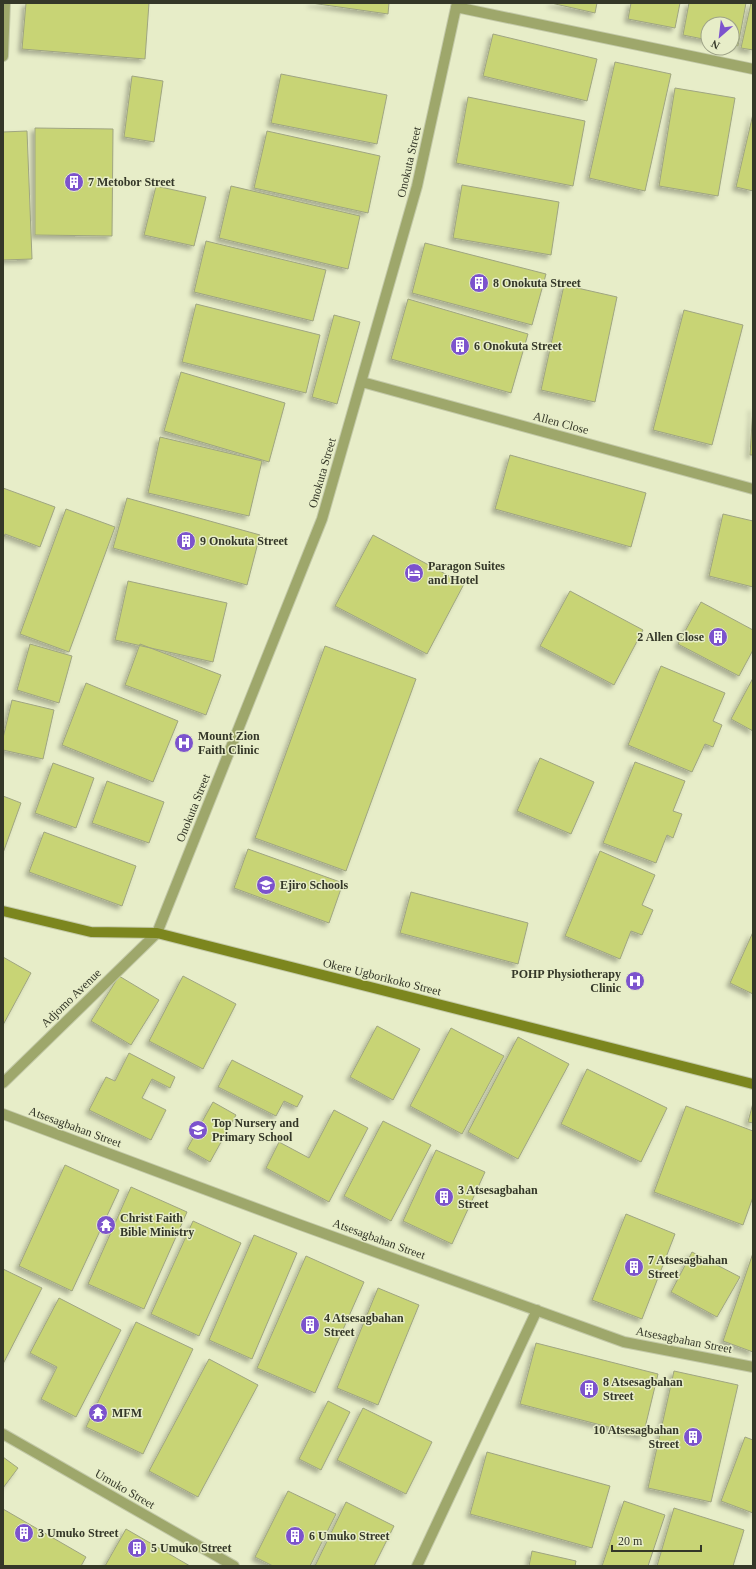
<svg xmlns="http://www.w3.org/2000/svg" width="756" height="1569" viewBox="0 0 756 1569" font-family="Georgia,serif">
<defs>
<filter id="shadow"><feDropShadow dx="-3.5" dy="3.5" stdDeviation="2" flood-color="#0004"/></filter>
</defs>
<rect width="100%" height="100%" fill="#e7edc8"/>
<!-- building -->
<path fill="#c8d475" stroke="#9fa581" filter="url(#shadow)" d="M26,3H149L145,59L22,49Z
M311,3H389L388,14Z
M551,3H597L595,13Z
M631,3H680L675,28L628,19Z
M689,3H746L738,46L732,45V24H708V40L683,35Z
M751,3H753V50L741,48Z
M493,34L597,59L587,101L483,76Z
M615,62L671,74L645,191L589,178Z
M281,74L387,95L377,144L271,123Z
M132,76L163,81L154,142L124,137Z
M675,88L735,98L718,196L659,186Z
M468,97L585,121L573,186L456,163Z
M753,114V191L736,187Z
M35,128L113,129L112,236L35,235Z
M27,131L32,259L3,260V132Z
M267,131L380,156L368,213L254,188Z
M462,185L559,202L551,255L453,238Z
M156,186L206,197L194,246L144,235Z
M231,186L360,216L348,269L219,238Z
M206,241L326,270L313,321L194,292Z
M425,243L546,274L532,325L412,293Z
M564,285L617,297L595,402L541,390Z
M408,299L528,334L511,393L391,359Z
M196,304L320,335L306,393L182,362Z
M684,310L743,325L712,445L653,430Z
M334,315L360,322L337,404L312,397Z
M181,372L285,403L269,462L164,431Z
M753,407V455H750Z
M160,437L262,461L249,516L148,493Z
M510,455L646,493L631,547L495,509Z
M3,488L55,507L40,547L5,534L3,540Z
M127,498L260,535L247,585L113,548Z
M66,509L115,527L69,652L20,634Z
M723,514L753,521V587L709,576Z
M373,535L464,584L427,654L335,606Z
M128,581L227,603L213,662L115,640Z
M570,591L643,630L614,685L540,646Z
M701,602L753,630V650L739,676L678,644Z
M30,644L72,656L59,703L17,690Z
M140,644L221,675L206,715L125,685Z
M325,646L416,679L346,871L255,838Z
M661,666L725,693L713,721L722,725L713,747L705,744L692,772L628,745Z
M753,678V731L731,719Z
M86,683L178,721L153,782L62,745Z
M12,700L54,710L43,759L3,750V738Z
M540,758L594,782L571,834L517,811Z
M635,762L685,781L673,811L682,814L673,838L667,835L656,863L603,843Z
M53,763L94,778L76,828L35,813Z
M107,781L164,802L149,843L92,823Z
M3,796L21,803L3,853Z
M44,832L136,866L122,906L29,872Z
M248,849L343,883L329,923L234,888Z
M600,851L655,875L642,905L653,910L642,935L631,931L620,959L565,936Z
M411,892L528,923L518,964L400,933Z
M753,932V994L730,983Z
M3,957L31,973L3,1025Z
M119,976L159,1000L131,1045L91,1021Z
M183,976L236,1004L203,1069L149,1041Z
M377,1026L420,1049L393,1100L350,1077Z
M451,1028L504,1056L462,1134L410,1106Z
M518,1037L569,1064L518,1159L468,1132Z
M129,1053L175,1077L170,1088L152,1079L142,1098L166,1110L151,1140L89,1110L106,1077L115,1081Z
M232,1060L303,1096L297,1107L284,1101L276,1116L218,1087Z
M587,1069L667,1108L641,1162L561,1124Z
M213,1102L236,1115L210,1162L187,1149Z
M753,1103V1123L748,1122Z
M686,1106L753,1131V1197L743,1225L654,1192Z
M334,1110L368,1128L329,1202L266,1168L279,1142L309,1158Z
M383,1121L431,1145L391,1221L344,1196Z
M436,1150L485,1172L452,1244L403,1221Z
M65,1165L119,1190L72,1291L19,1266Z
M131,1187L187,1212L144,1309L88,1284Z
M626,1214L675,1234L642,1319L592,1300Z
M193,1221L241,1243L199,1336L151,1314Z
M254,1235L297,1253L252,1359L209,1340Z
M692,1252L740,1277L717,1317L671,1292Z
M753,1253V1352L723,1341Z
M306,1256L364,1282L315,1393L257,1368Z
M3,1269L42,1288L3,1364Z
M378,1288L419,1305L378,1405L337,1388Z
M59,1298L121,1330L76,1417L41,1399L57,1367L30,1353Z
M136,1322L193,1349L143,1454L86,1427Z
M536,1343L658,1374L643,1436L520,1404Z
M209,1359L258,1385L198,1497L149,1471Z
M674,1371L738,1385L711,1502L648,1488Z
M328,1401L350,1412L321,1470L299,1459Z
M363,1408L432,1442L406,1494L337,1460Z
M745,1437L753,1440V1513L721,1501Z
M487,1452L610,1486L592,1548L470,1514Z
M3,1457L18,1468L3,1488Z
M288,1491L336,1514L310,1566H273L255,1557Z
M624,1501L665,1515L648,1566H602Z
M346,1502L394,1526L374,1566H315Z
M674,1508L744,1530L733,1566H657Z
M3,1509L86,1557L81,1566H3Z
M126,1529L190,1566H105Z
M532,1551L576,1561L575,1566H529Z"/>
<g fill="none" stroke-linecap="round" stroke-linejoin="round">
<!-- street casing -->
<g stroke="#c3c9a8" stroke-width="12">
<path id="street" d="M456,7L753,69
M3,56L5,3
M362,382L753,489
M3,1083L157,933L322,519L417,186L457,3
M3,1114L298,1224L624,1342L753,1367
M3,1434L234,1566
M417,1566L537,1310"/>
</g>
<!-- secondary casing -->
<g stroke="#c3c9a8" stroke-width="12">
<path id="secondary" d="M3,911L91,932L157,933L753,1084"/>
</g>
<!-- street -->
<use href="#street" stroke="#9ea76b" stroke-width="10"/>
<!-- secondary -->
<use href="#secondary" stroke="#7c861e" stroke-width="10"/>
</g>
<!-- icons -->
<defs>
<g id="building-disc" transform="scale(1)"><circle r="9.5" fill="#7c53cd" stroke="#e7edc8"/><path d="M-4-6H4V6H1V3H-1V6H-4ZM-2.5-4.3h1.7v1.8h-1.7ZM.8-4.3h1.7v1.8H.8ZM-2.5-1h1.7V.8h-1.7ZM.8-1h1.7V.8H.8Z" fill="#fff"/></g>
<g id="hotel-disc" transform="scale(1)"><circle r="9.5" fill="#7c53cd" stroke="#e7edc8"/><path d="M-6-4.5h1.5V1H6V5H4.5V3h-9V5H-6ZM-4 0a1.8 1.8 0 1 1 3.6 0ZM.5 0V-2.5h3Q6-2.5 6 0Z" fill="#fff"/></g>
<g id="hospital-disc" transform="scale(1)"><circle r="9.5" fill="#7c53cd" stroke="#e7edc8"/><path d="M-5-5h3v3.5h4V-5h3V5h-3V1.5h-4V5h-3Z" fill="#fff"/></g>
<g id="school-disc" transform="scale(1)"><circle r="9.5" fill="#7c53cd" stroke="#e7edc8"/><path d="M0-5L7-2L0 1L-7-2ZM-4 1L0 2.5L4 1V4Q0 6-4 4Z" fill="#fff"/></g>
<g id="temple-disc" transform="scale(1)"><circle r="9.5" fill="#7c53cd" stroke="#e7edc8"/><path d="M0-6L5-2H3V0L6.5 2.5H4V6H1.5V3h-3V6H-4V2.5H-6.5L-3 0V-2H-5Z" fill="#fff"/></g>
</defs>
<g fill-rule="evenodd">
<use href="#building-disc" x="74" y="182"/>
<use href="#building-disc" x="479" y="283"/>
<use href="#building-disc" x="460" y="346"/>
<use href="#building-disc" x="186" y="541"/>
<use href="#hotel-disc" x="414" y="573"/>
<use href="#building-disc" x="718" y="637"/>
<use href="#hospital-disc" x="184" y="743"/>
<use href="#school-disc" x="266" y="885"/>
<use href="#hospital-disc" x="635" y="981"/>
<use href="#school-disc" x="198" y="1130"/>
<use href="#building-disc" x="444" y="1197"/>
<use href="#temple-disc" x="106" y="1225"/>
<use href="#building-disc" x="634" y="1267"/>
<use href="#building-disc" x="310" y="1325"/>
<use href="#building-disc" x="589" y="1389"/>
<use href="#temple-disc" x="98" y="1413"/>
<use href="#building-disc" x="693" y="1437"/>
<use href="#building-disc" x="24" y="1533"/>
<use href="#building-disc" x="295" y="1536"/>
<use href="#building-disc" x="137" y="1548"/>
</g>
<g text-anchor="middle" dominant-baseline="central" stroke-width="3" stroke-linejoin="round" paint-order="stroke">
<!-- street labels -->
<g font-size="12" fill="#343728" stroke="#e7edc8">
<text transform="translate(409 162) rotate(-77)">Onokuta Street</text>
<text transform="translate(561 423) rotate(15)">Allen Close</text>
<text transform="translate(322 473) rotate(-74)">Onokuta Street</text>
<text transform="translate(193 808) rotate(-68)">Onokuta Street</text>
<text transform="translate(382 977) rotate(14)">Okere Ugborikoko Street</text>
<text transform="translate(71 998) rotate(-44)">Adjomo Avenue</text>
<text transform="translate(75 1127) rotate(20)">Atsesagbahan Street</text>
<text transform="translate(379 1239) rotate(20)">Atsesagbahan Street</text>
<text transform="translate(684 1340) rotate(11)">Atsesagbahan Street</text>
<text transform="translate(125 1489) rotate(30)">Umuko Street</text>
</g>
<!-- poi labels -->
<g font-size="12" font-weight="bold" fill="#343728" stroke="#e7edc8" text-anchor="start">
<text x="88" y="182">7 Metobor Street</text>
<text x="493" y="283">8 Onokuta Street</text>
<text x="474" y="346">6 Onokuta Street</text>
<text x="200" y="541">9 Onokuta Street</text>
<text x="428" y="566">Paragon Suites<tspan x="428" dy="14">and Hotel</tspan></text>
<text x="704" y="637" text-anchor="end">2 Allen Close</text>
<text x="198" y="736">Mount Zion<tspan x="198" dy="14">Faith Clinic</tspan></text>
<text x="280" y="885">Ejiro Schools</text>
<text x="621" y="974" text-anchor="end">POHP Physiotherapy<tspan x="621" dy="14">Clinic</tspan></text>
<text x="212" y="1123">Top Nursery and<tspan x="212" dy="14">Primary School</tspan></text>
<text x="458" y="1190">3 Atsesagbahan<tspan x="458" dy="14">Street</tspan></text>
<text x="120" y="1218">Christ Faith<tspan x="120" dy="14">Bible Ministry</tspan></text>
<text x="648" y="1260">7 Atsesagbahan<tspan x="648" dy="14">Street</tspan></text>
<text x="324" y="1318">4 Atsesagbahan<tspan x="324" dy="14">Street</tspan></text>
<text x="603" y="1382">8 Atsesagbahan<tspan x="603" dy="14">Street</tspan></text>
<text x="112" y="1413">MFM</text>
<text x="679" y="1430" text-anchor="end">10 Atsesagbahan<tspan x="679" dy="14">Street</tspan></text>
<text x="38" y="1533">3 Umuko Street</text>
<text x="309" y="1536">6 Umuko Street</text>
<text x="151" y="1548">5 Umuko Street</text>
</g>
</g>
<!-- border -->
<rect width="756" height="1569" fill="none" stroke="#343728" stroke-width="8"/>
<!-- north arrow -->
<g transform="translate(720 36) rotate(208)"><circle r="19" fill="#e7edc8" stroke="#9fa488"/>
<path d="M0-3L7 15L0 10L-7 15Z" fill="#7c53cd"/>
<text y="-6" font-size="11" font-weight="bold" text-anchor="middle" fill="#343728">N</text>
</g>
<!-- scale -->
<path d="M612 1545v6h89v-6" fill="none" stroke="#343728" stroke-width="2"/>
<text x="618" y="1545" font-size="12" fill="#343728" stroke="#e7edc8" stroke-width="3" paint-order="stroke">20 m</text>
</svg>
